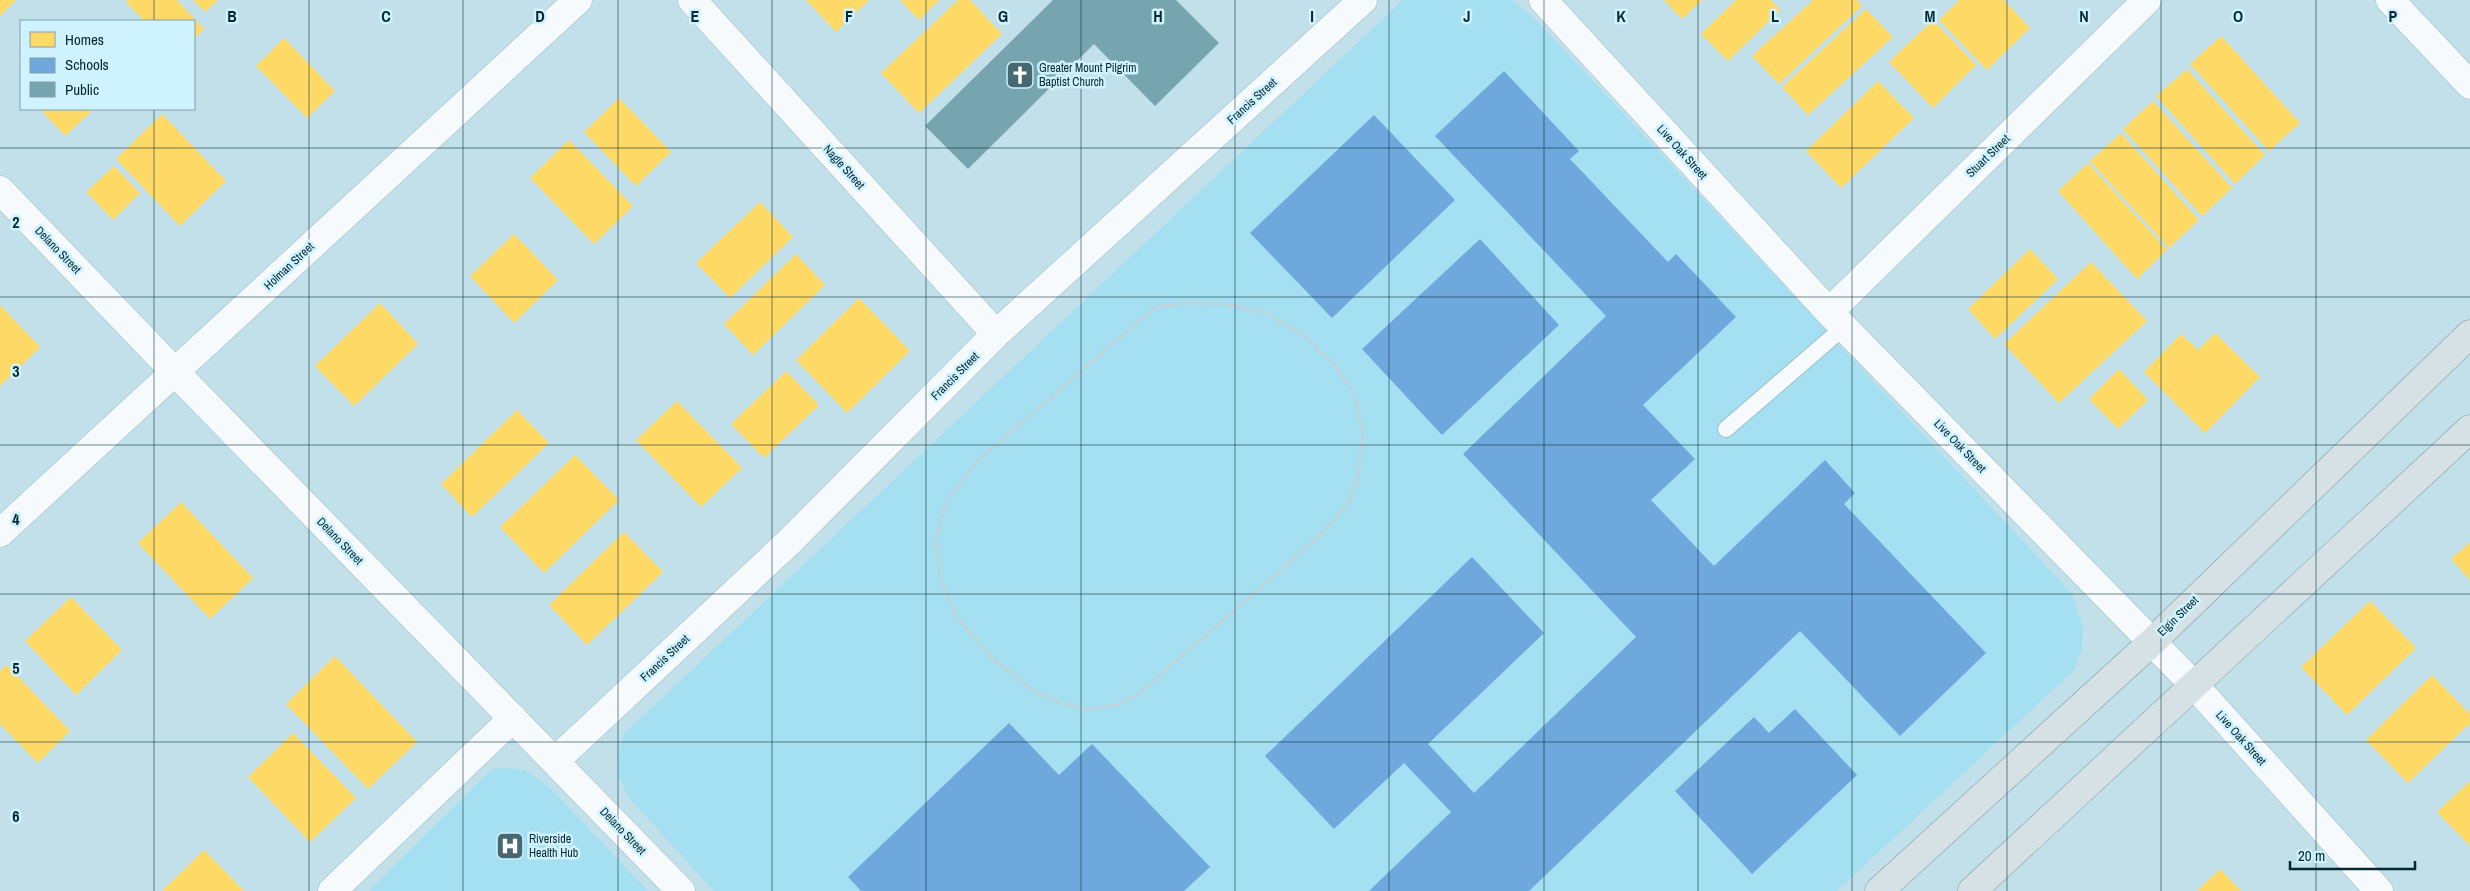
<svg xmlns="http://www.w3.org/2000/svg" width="2470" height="891" viewBox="0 0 2470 891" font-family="'Archivo Narrow',sans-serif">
<rect width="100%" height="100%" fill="#c2e0e9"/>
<!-- built -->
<path fill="#a4dff2" d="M1403,0H1512L1535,19L2072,594L2083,627L2082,650L2074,670L1837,891H714L630,799L619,778L617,755L624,734Z
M507,768L524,770L549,787L648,891H369L492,769Z"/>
<!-- homes -->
<path fill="#ffd966" d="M0,0H16L0,16Z
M128,0H177L204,29L194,39V21H144L126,2Z
M193,0H218L205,12Z
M806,0H869L836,32Z
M900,0H939L919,20Z
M958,0H970L1002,34L919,113L881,73Z
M1664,0H1702L1682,19Z
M1736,0H1771L1780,10L1728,61L1701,34Z
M1813,0H1857L1862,6L1779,84L1752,56Z
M1959,0H2004L2030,28L1987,70L1939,20Z
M1866,9L1893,37L1808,115L1782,87Z
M1933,20L1976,65L1933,108L1889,62Z
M2221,36L2300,123L2269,151L2190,64Z
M284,38L335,91L307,118L256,66Z
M2187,69L2265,155L2235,184L2156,96Z
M1878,81L1914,118L1841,188L1806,151Z
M619,98L671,152L636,186L584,132Z
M2153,101L2232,188L2202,216L2123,129Z
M40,109H94L65,136Z
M162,114L226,181L180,226L116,159Z
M2121,133L2199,220L2169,248L2090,161Z
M569,140L633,206L594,244L530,178Z
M2088,163L2167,250L2137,279L2058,191Z
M114,166L140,193L113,220L86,192Z
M760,202L793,237L730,298L696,263Z
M514,234L558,280L514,323L470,276Z
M2030,249L2058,279L1995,339L1968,309Z
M796,254L825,285L753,355L724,324Z
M2091,262L2147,321L2059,403L2004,344Z
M859,298L910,351L847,413L796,360Z
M380,303L418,344L354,406L315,366Z
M0,305L40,347L0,386Z
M2215,333L2260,377L2205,433L2144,372L2181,334L2198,350Z
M2119,369L2148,400L2118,429L2089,399Z
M786,371L819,405L764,458L731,424Z
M677,401L742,468L701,507L636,440Z
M517,410L549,443L472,517L441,484Z
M575,455L619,500L544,573L500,527Z
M181,502L253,578L210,619L138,543Z
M624,532L663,572L587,645L549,605Z
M2470,542V580L2451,559Z
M71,597L122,650L76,695L25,641Z
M2370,601L2416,648L2347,715L2301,667Z
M335,656L417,742L368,789L286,704Z
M7,665L70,731L38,763L0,724V671Z
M2432,675L2470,714V723L2408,783L2366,740Z
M293,733L356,798L310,842L248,777Z
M2470,781V846L2437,812Z
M204,850L244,891H162Z
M2220,869L2241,891H2197Z"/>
<!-- schools -->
<path fill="#6fa8dc" d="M1504,71L1579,151L1570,159L1668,262L1676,254L1736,317L1643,405L1695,459L1651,500L1714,566L1825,460L1855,493L1844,504L1986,653L1900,736L1800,631L1529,891H1369L1451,812L1404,763L1334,829L1265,756L1472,557L1544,633L1428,744L1474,793L1636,637L1463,454L1606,316L1435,136Z
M1374,115L1455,200L1332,318L1250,233Z
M1480,239L1559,325L1442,435L1362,349Z
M1795,709L1857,775L1752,874L1675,791L1754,717L1769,733Z
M1009,723L1059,775L1092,744L1210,867L1184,891H861L848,877Z"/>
<!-- public -->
<path fill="#76a5af" d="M1053,0H1176L1219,43L1155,106L1094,44L968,169L925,126Z"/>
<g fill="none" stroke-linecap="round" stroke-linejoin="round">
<!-- service casing -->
<g stroke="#9cbdc7" stroke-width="18">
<path id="service" d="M1726,429L1844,327"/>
</g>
<!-- minor casing -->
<g stroke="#9cbdc7" stroke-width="29">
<path id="minor" d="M692,0L996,334
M1543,0L1829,312L2195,686L2379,891
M2390,0L2470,85
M0,190L174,371L681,891
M1829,312L2147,0
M555,761L789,542L996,334L1363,0
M332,891L513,718"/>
</g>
<!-- tertiary casing -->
<g stroke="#9cbdc7" stroke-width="29">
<path id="tertiary" d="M0,533L578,0"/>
</g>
<!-- primary casing -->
<g stroke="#7d9aa2" stroke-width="29">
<path id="primary" d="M1879,891L2152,642L2470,334
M1972,891L2470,429"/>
</g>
<!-- path -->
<path stroke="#c6d0d3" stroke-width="3" stroke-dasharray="5 2.5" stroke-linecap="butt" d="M1184,303L1226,304L1267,313L1304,336L1334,364L1354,393L1363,432L1359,469L1349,503L1315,540L1138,694L1117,705L1088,709L1060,703L1031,689L995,661L956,617L939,575L936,538L946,503L976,462L1155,307Z"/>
<!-- service -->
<use href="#service" stroke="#f6fafc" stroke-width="16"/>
<!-- minor -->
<use href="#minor" stroke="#f6fafc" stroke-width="28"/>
<!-- tertiary -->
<use href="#tertiary" stroke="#f6fafc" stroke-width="28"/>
<!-- primary -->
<use href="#primary" stroke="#d5e1e5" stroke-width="28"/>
</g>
<!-- grid -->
<path fill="none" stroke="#062831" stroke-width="1" stroke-opacity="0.55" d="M154,0V21M309,0V891M463,0V891M618,0V891M772,0V891M926,0V891M1081,0V891M1235,0V891M1389,0V891M1544,0V891M1698,0V891M1852,0V891M2007,0V891M2161,0V891M2316,0V891M154,109V891M0,148H2470M0,297H2470M0,445H2470M0,594H2470M0,742H2470"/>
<!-- icons -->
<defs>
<g id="church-square" transform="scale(1.4375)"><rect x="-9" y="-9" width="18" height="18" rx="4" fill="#486871" stroke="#cef2fe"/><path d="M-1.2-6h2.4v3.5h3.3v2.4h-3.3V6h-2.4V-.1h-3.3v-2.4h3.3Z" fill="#fff"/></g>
<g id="hospital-square" transform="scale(1.4375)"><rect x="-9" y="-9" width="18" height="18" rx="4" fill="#486871" stroke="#cef2fe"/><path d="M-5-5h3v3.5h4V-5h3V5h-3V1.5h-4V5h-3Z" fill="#fff"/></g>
</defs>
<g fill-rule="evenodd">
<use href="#church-square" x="1020" y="75"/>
<use href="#hospital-square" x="510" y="846"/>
</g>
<g text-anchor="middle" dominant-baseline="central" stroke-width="5" stroke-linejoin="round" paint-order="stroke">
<!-- poi labels -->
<g font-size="12" fill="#062831" stroke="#cef2fe" text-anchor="start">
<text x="1039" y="68">Greater Mount Pilgrim<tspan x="1039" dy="14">Baptist Church</tspan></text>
<text x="529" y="839">Riverside<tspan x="529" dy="14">Health Hub</tspan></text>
</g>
<!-- street labels -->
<g font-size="12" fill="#062831" stroke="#cef2fe">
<text transform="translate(1252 101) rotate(-42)">Francis Street</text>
<text transform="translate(1682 152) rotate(48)">Live Oak Street</text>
<text transform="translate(1988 156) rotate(-44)">Stuart Street</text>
<text transform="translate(844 167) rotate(48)">Nagle Street</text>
<text transform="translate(58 250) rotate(46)">Delano Street</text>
<text transform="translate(289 266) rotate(-43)">Holman Street</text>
<text transform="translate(955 376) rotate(-45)">Francis Street</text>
<text transform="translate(1960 446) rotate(46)">Live Oak Street</text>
<text transform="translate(340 541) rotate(46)">Delano Street</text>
<text transform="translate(2178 616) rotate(-44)">Elgin Street</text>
<text transform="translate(665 658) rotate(-43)">Francis Street</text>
<text transform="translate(2241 738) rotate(48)">Live Oak Street</text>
<text transform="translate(623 831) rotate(46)">Delano Street</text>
</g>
</g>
<g font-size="16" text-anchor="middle" font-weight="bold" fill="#062831" stroke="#cef2fe" stroke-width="5" stroke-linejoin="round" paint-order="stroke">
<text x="232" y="22">B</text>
<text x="386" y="22">C</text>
<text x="540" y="22">D</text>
<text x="695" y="22">E</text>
<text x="849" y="22">F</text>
<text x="1003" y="22">G</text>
<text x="1158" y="22">H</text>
<text x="1312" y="22">I</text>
<text x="1467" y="22">J</text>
<text x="1621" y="22">K</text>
<text x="1775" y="22">L</text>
<text x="1930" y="22">M</text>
<text x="2084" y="22">N</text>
<text x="2238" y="22">O</text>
<text x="2393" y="22">P</text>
<text x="16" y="228">2</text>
<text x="16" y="377">3</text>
<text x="16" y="525">4</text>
<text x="16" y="674">5</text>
<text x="16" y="822">6</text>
</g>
<!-- legend -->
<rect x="20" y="20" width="175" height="90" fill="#cef2fe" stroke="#7ea1ac"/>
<rect x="30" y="32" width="25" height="15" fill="#ffd966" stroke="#7ea1ac"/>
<text x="65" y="45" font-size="15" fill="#062831">Homes</text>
<rect x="30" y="58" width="25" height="15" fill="#6fa8dc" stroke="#7ea1ac"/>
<text x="65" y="70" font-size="15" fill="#062831">Schools</text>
<rect x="30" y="82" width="25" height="15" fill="#76a5af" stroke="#7ea1ac"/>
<text x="65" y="95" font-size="15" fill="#062831">Public</text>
<!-- scale -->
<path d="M2290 861v8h125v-8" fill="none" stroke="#062831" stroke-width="2.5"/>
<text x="2298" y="861" font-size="15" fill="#062831" stroke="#cef2fe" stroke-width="4" paint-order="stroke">20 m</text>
</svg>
